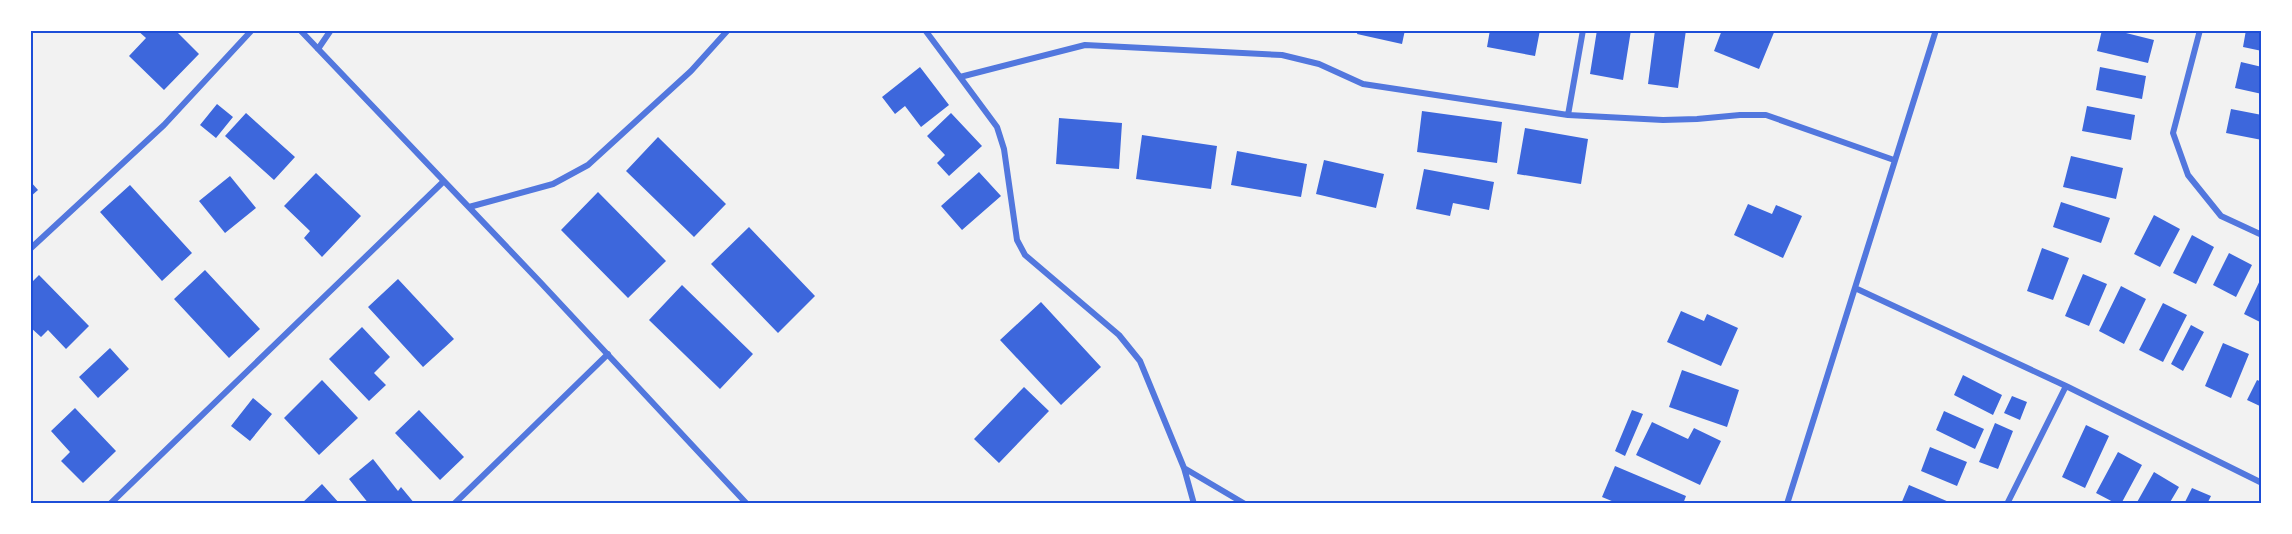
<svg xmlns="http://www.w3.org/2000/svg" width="2292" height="534" viewBox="0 0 2292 534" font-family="'DejaVu Sans',sans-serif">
<rect width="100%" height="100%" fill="#f2f2f2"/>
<!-- building -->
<path fill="#3d67dc" d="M137,30H175L199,54L164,90L129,56L146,38Z
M1358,30H1405L1402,44L1357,34Z
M1490,30H1540L1535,56L1487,47Z
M1597,30H1631L1623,80L1590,74Z
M1655,30H1686L1678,88L1648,84Z
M1722,30H1775L1759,69L1714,51Z
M2102,30H2114L2154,40L2148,63L2097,51Z
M2246,30H2262V51L2243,47Z
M2241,62L2262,67V94L2235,88Z
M920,67L949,105L921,127L905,106L895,114L882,97Z
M2100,67L2146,76L2142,99L2096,90Z
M217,104L233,117L216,138L200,125Z
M2087,106L2135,115L2131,140L2082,131Z
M2231,109L2262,115V140L2226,133Z
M1422,111L1502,122L1497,163L1417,152Z
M246,113L295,157L274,180L225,136Z
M951,113L982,146L949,176L937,163L945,155L927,136Z
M1059,118L1122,123L1119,169L1056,164Z
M1525,128L1588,139L1581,184L1517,174Z
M1142,135L1217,146L1211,189L1136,179Z
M658,137L726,204L694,237L626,171Z
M1237,151L1307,164L1301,197L1231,185Z
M2071,156L2123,168L2116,199L2063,187Z
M1324,160L1384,174L1376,208L1316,194Z
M1424,169L1494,182L1489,210L1453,203L1450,216L1416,209Z
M979,172L1001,196L962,230L941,206Z
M316,173L361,216L322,257L304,238L310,231L284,206Z
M230,176L256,208L225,233L199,201Z
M30,181L38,190L30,197Z
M130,185L192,253L162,281L100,212Z
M598,192L666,261L628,298L561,230Z
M2061,202L2110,218L2101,243L2053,227Z
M1748,204L1772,214L1776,205L1802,216L1783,258L1734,235Z
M2154,215L2180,229L2160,267L2134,254Z
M749,227L815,296L778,333L711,264Z
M2192,235L2214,247L2196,284L2173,273Z
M2042,248L2069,258L2053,300L2027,291Z
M2229,253L2252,265L2236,297L2213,285Z
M205,270L260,329L229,358L174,299Z
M2083,274L2107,284L2089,326L2065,316Z
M39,275L89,326L66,349L48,330L41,337L30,327V300L32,298L30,284Z
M2262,276V323L2244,314Z
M398,279L454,339L423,367L368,307Z
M682,285L753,354L720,389L649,320Z
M2121,286L2146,299L2124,344L2099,331Z
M1041,302L1101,367L1061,405L1000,340Z
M2163,303L2187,315L2163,362L2139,350Z
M1681,311L1704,321L1707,314L1738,328L1721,366L1667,342Z
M2191,325L2204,332L2183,371L2171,364Z
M362,327L390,357L374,373L386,385L369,401L329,359Z
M2223,343L2249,354L2231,398L2205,386Z
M110,348L129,369L98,398L79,377Z
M1682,370L1739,390L1727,427L1669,407Z
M1963,375L2002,395L1993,415L1954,395Z
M322,380L358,418L319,455L284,418Z
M2257,380L2262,382V407L2247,400Z
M1024,387L1049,411L999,463L974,439Z
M2012,396L2027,402L2020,420L2004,413Z
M253,398L272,414L250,441L231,426Z
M75,408L116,451L83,483L61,461L70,452L51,431Z
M419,410L464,457L440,480L395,433Z
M1632,410L1643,414L1625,456L1615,451Z
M1944,411L1984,429L1975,449L1936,430Z
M1652,422L1688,439L1694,428L1721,441L1700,485L1636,455Z
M1995,423L2013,431L1998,469L1979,462Z
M2086,425L2109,436L2085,488L2062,477Z
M1930,447L1967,462L1957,486L1921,471Z
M2118,452L2142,465L2121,504H2117L2096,493Z
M373,459L398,491L401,487L415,504H369L349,479Z
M1615,466L1686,496L1683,504H1619L1602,497Z
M2154,472L2179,487L2169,504H2136Z
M322,484L340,504H301Z
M1909,485L1949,502L1948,504H1901Z
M2192,488L2211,496L2207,504H2184Z"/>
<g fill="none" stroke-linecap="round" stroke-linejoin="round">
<!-- minor -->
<path stroke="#5277de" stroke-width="6" d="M300,30L541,283L747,504
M925,30L960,77L1085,45L1282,55L1319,64L1363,84L1568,115L1663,120L1697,119L1740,115H1766L1894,160
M2200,30L2173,133L2188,175L2221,216L2262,235
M318,49L331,30
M960,77L997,127L1004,149L1017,240L1025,255L1119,335L1140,361L1184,468L1194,504
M1568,115L1583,30
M469,207L553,184L588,165L691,71L728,30
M30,249L164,125L252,30
M1855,288L2066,386L2262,483
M1184,468L1245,504
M110,504L444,181
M454,504L608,354
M1787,504L1936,30
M2007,504L2066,386"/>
</g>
<!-- border -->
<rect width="2292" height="534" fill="none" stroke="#ffffff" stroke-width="63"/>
<rect x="32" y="32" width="2228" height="470" fill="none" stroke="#1d4ed8" stroke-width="2"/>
</svg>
